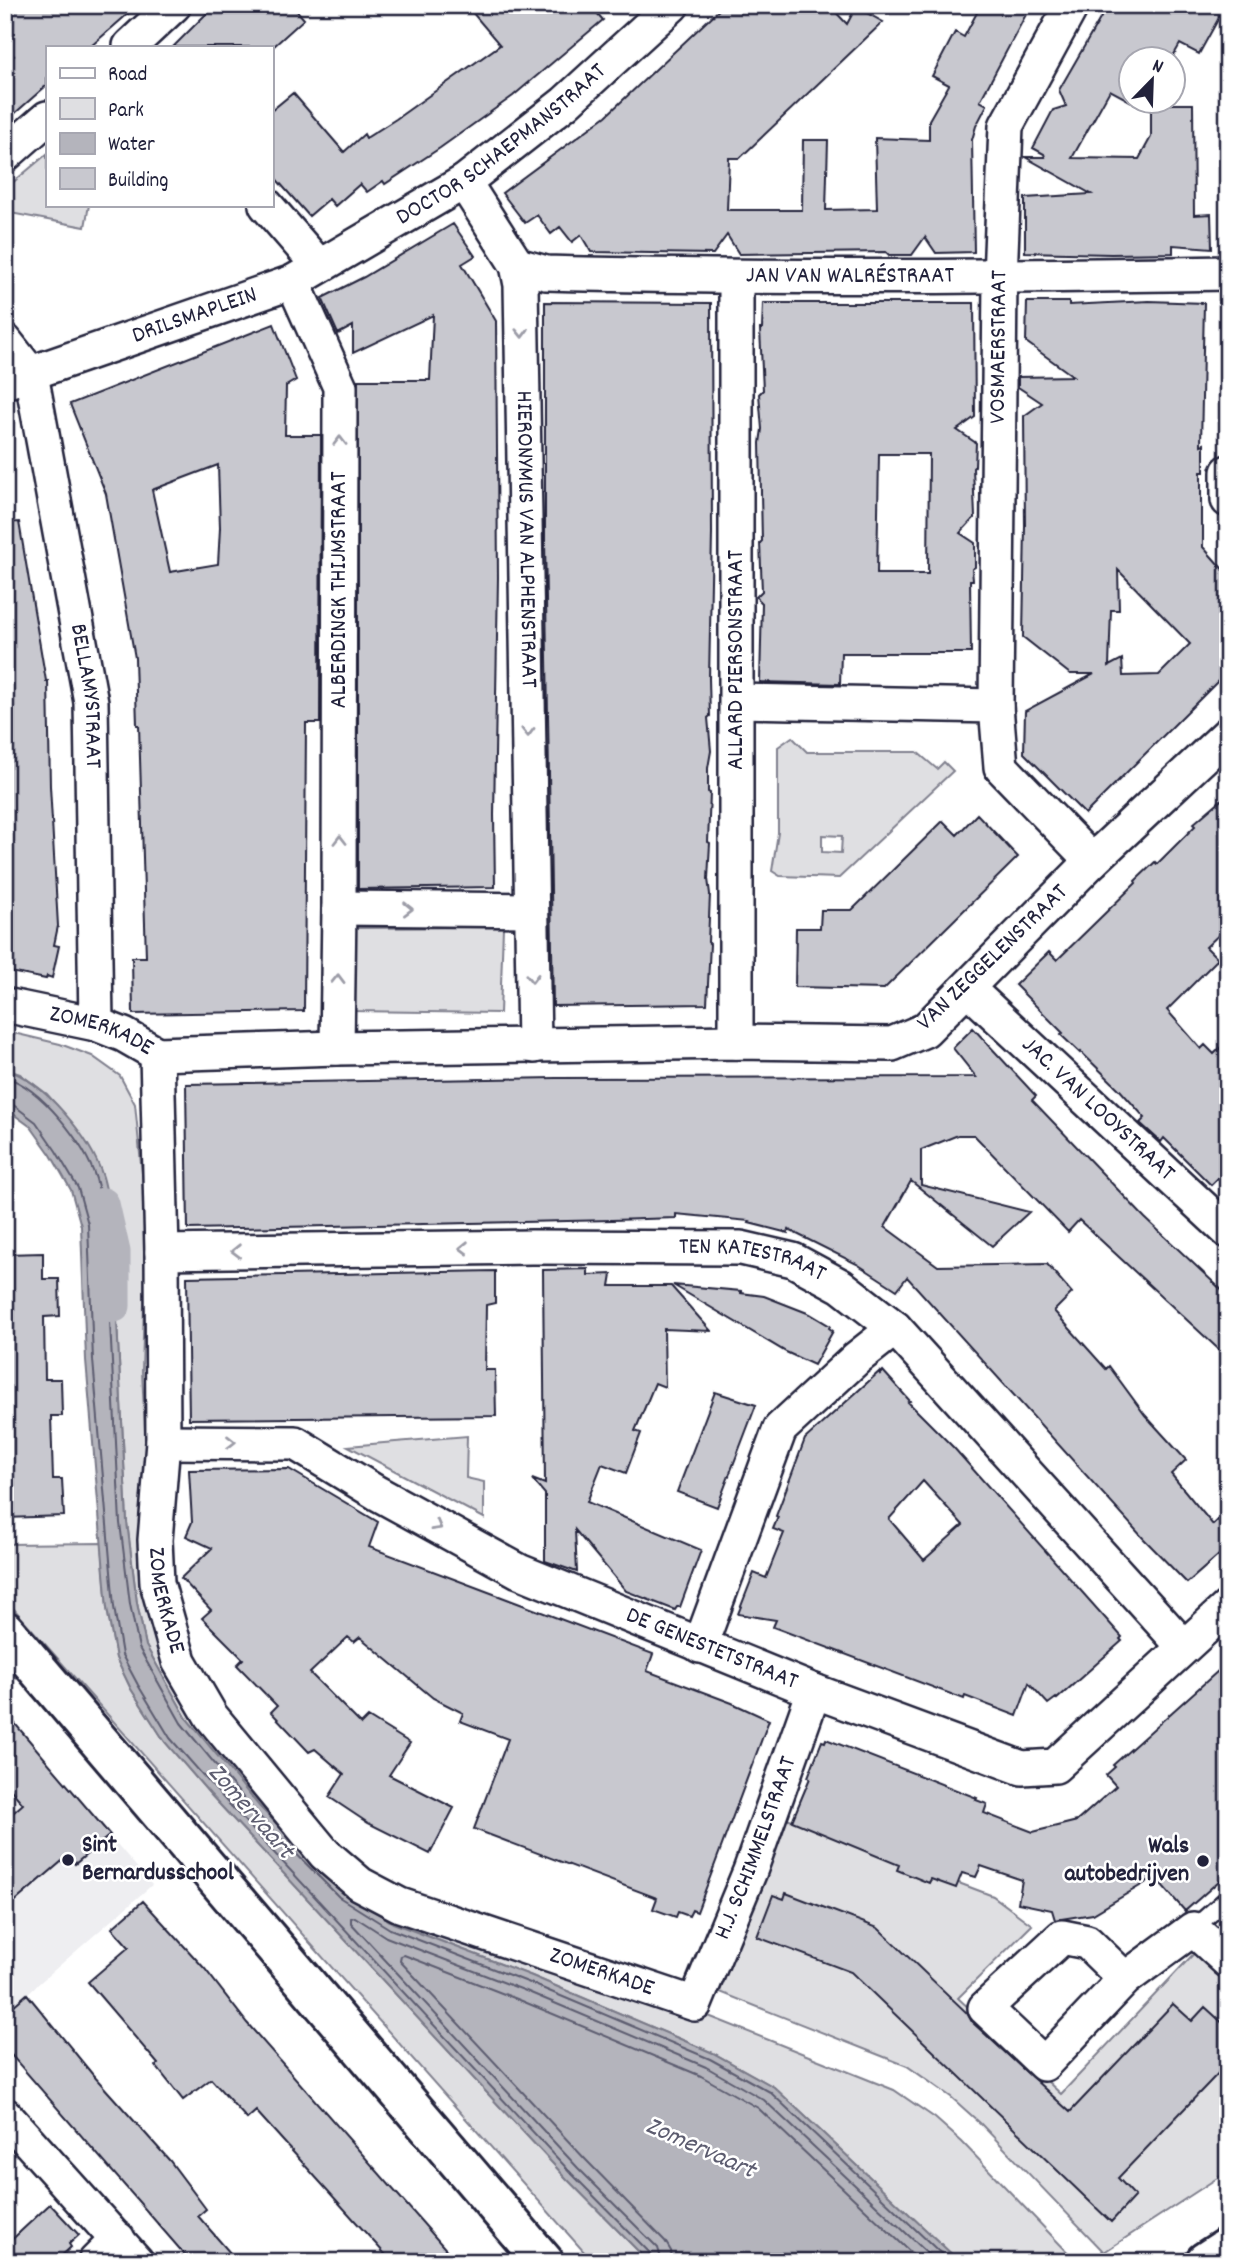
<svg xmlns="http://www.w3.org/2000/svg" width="1233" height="2267" viewBox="0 0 1233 2267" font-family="Dekko,sans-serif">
<rect width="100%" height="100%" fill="#fff"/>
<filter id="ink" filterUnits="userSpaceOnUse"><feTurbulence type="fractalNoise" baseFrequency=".0143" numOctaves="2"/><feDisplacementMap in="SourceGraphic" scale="14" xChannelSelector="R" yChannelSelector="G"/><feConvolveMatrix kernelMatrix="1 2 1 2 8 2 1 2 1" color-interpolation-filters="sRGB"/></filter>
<g filter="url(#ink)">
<!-- built -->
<path fill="#eeeef1" d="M5,1713L152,1885L5,2013Z"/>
<!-- green -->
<path fill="#dfdfe2" stroke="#80808e" stroke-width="2" fill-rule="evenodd" d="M47,154V205H89L85,227L5,212V189Z
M792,737L807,752H917L937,769L944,762L953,771L839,878L780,876L772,871L778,833V747ZM822,835L842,836L841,853L822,852Z
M503,927L500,1013L351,1011L353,928Z
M5,1031L60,1044L92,1056L120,1076L135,1104L143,1184L145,1271L142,1371L149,1514L158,1622L321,1860L446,1929L711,2017L894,2090L935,2118L962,2142L1077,2262H960L774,2087L713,2053L532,1976L393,1923L343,1891L259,1806L187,1719L146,1646L137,1603L127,1522L112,1220L77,1129L47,1094L20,1074L5,1069Z
M467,1436L466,1478L484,1482V1518L348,1446Z
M102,1543L107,1608L116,1658L131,1689L165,1742L210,1794L567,2179L649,2262H593L5,1599V1544Z
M779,1815L993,1896L1032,1925L958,1998L1061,2094L1202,1945L1228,1969V2171L1104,2252L980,2123L951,2097L907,2066L720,1992Z"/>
<!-- water -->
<path fill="#b4b4bc" stroke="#7a7a88" stroke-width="2" d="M5,1069C44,1081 91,1138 103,1177C107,1191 109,1206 112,1220L127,1522L137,1603L146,1646L187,1719L259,1806L343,1891L393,1923L532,1976L713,2053L774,2087L960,2262H649L567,2179L210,1794L165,1742L131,1689L116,1658L107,1608L86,1360L81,1226L71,1190L51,1155L31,1127L5,1108Z"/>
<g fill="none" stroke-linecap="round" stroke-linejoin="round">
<!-- shore -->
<path stroke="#5c5c6f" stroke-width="2" d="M5,1077C41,1087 85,1144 96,1179C100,1193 102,1208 105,1221L120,1523L130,1604L139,1648L181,1723L254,1811L339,1897L390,1929L530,1983L710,2059L770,2092L950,2262
M5,1103L12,1104L36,1122L56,1151L78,1188L88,1224L93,1360L114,1607L122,1655L138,1685L170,1738L215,1789L572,2174L651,2254L653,2262
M662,2262L658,2248L578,2168L351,1923V1918L355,1917L386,1937L526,1991L706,2067L764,2100L937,2262
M672,2262L671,2251L665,2241L586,2160L400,1961L401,1956L404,1955L522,2001L701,2076L758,2108L921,2262"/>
<!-- canal -->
<path stroke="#b4b4bc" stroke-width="33" d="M103,1204L114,1252V1306"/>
</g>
<!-- building -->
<path fill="#c8c8cf" stroke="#22223b" stroke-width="2" fill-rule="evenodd" d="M5,5H138L90,47H47V85L5,122V64L14,56L5,45Z
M215,5H292L304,19L273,47H173Z
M466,5H590L603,20L513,96L440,148L385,184L383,181L367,192L360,184L335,206L329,199L309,216L271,173V111L293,93L344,152L364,134L366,138L396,119L500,45Z
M724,5H829L847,24L856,7L883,22L740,158H729L727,210H802L803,140H828L826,210L877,209L875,138L929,140V120L949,85L932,76L955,32L964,37L981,5H1031L980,101L987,105L976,126L972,140L974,252L936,253L925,237L912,255H889L886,252L739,254L727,235L713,254L591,252L581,235L572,242L560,227L551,234L537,215L525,223L502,193L606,116Z
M1108,5H1226L1199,54L1180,44L1171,60H1131V102H1147L1143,108L1110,90L1072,158L1139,159L1151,137V104H1193L1194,215L1211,214L1212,248L1173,245V253L1111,254L1025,252V198L1091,194L1025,157H1045L1044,154L1033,148L1053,110L1066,106L1059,90Z
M453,224L475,256L462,264L496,321L498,577L494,815L495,887L358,889V380H430L433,315L353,353V326L338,334L322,298L364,277Z
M1149,301L1204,303L1201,445L1204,444V472H1201V525L1203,526V547L1228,575V671L1085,814L1024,753L1025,711L1094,674H1070L1023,637L1025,526L1024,416L1042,403L1018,387V377L1073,376L1026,342L1027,302H1069V305ZM1118,570L1190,644L1159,675L1123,676L1122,659L1109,666L1111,610H1119Z
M545,302L711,303L712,533L709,679L710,716L708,718L711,751L708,768V792L710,793L708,842L710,843L708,879L710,894L708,942L710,944L707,1004L553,1006L545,541Z
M763,303H974L975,417L957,430L976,443L975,466L973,468L975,517L960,533L975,543V567L972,569L973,580H970L971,653H841L840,684L760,682L762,603L756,597L762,591L760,543L762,541L760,443L762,429L759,394L763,390L760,329H762ZM879,454H929L928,574H877Z
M274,324L296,380L286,386L285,435H321L320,723H306L304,1011L133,1014L132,957H146L139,725H137L135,658L106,494L70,404ZM218,465L220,528L218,564L170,572L152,490Z
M19,522L46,681H48L50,786L58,926L54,945L59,946L52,978L47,976L46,979L5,971V523Z
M1228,794V926L1206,947L1218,959L1167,1010L1201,1049L1205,1045L1214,1054L1228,1040V1168L1211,1185L1164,1138L1161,1142L1140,1123L1145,1118L1119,1089L1081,1052L1080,1053L1061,1035L1063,1033L1015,985L1049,952L1057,960L1136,883L1135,881L1155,862L1157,864L1195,826L1193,824Z
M977,814L1018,857L884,989L795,987L796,928H820L821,910H852L943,821L957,835Z
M973,1028L1036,1096L1032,1100L1145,1218L1228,1296V1358L1079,1220L1068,1232L974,1135H958L921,1150V1185L1029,1212L992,1246L911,1181L885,1227L938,1266L1047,1264L1072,1293L1054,1311L1106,1369L1109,1366L1145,1415L1186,1460L1171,1474L1213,1525L1228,1510V1547L1187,1583L1143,1538L907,1277L897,1290L857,1264L789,1230L788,1233L749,1223L750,1221L676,1214V1218L612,1220L188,1229L186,1084L556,1078L976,1077L953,1048Z
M43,1253V1279H59L60,1316L44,1317L45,1379H61L62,1416H51L53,1479H62L64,1516L5,1518V1254Z
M588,1269V1275L612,1274L610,1286H671L711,1331L664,1329L665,1387L655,1383L635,1431L641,1433L626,1473L602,1464L587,1502L701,1550L680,1607H677L675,1610L626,1591L575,1530L577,1572L545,1561V1494L532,1479L545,1484L543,1270Z
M495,1271V1303L486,1305L485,1370H495L496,1416L189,1419L187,1277Z
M673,1285L741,1291V1293L764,1296L810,1314L830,1326L829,1328L833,1331L814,1365L786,1352Z
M883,1371L910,1401L908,1402L954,1448L1122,1637L1120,1639L1122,1641L1057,1699L1056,1698L1048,1704L1029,1683L1017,1716L965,1696L964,1699L773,1627L776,1620L738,1614L754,1573L766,1578L784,1533L773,1529L778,1517L776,1516L805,1439L879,1372L880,1374ZM923,1481L963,1525L924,1560L889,1519Z
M715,1392L756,1405L717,1507L677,1492Z
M289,1469L378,1522L369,1547L653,1654L647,1671L732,1703L769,1720L697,1912L692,1910L689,1916L678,1912L676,1917L653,1909L657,1898L474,1829L508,1739L460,1721L463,1713L433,1698L360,1637L354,1642L348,1637L310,1673L361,1724L368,1717L410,1743L389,1775L454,1808L430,1854L368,1823L329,1797L344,1774L315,1749L309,1752L271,1712L277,1706L237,1665L243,1659L202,1618L211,1610L181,1578L212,1548L186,1536L192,1522L189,1470Z
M1228,1662V1873L1185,1911L1155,1877L1093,1914L1055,1920L1052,1910L1018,1903L1022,1880L981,1866L976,1877L962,1873L956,1888L931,1879L929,1883L897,1870L899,1865L792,1821L810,1778L808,1777L822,1741L825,1742L826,1739L977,1798L976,1800L987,1804L984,1813L1033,1832L1077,1821L1116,1786L1106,1775L1115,1767L1113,1765Z
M5,1712L110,1835L75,1864L68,1856L5,1910V1820L23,1804L5,1783Z
M786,1893L878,1928L967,2013L972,2022L1070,2112L1173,2004L1192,2021L1205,2007L1228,2028V2063L1118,2178L1135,2196L1111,2222L851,1972L757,1937L773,1895L784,1899Z
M143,1901L205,1969L247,2023L457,2262H392L256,2111L247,2119L211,2079L183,2100L156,2066L158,2064L88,1982L129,1947L112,1928Z
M27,1994L93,2075L170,2161L206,2209L198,2216L238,2262H191L5,2048V2013Z
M50,2204L79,2235L69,2244L71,2247L55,2262H5V2246Z"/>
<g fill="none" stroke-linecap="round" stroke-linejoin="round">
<!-- service casing -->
<g stroke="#22223b" stroke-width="21">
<path id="service" d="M1193,1929L1228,1898"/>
</g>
<!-- minor casing -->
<g stroke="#22223b" stroke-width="38">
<g id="minor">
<path d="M130,46L174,5"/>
<path d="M5,155L47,118"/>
<path id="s1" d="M464,182L517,265L521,285L534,1046"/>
<path d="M266,205L319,266"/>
<path id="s2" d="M517,265L546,273C773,279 1000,277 1228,273"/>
<path d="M736,278V1042"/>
<path d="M293,282L340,387L339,908L337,1048"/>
<path id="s3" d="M5,341L31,374L91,702L96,1024"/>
<path id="s4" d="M5,382L293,282L464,182L565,103L672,5"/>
<path d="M1228,472V500"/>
<path d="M738,701L996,706L1001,767L1092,861"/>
<path id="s5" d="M996,706L1000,278L1006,126L1072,5"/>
<path d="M339,908L531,910"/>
<path id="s6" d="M968,989L1228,1231"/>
<path id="s7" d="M5,1005L96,1024L124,1035L157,1054"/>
<path id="s8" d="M157,1054L162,1252L163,1442L155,1540L157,1583L179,1661L211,1716L325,1854L360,1884L400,1905L695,2004L750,1871L814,1691"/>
<path d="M157,1054L337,1048L736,1042L892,1044L925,1030L1092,861L1228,734"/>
<path id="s9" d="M162,1252L532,1247L741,1248L793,1260L841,1286L895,1328L1183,1646"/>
<path id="s10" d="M163,1442L295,1443L377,1493L519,1571L814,1691L1022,1768L1055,1766L1228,1607"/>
<path d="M700,1646L780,1429L857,1358L895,1328"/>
<path d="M1125,1979L1087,1942L1062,1937L985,2008L1044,2064L1125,1979L1193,1929L1228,1961"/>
<path d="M5,2115L137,2262"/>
<path d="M95,2262L118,2239"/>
</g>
</g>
<!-- tertiary casing -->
<g stroke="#22223b" stroke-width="44">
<path id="tertiary" d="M5,1631L544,2262"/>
</g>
<!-- secondary casing -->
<g stroke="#22223b" stroke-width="44">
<path id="secondary" d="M1205,2262L1228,2247"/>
</g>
<!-- service -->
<use href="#service" stroke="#fff" stroke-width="16"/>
<!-- minor -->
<use href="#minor" stroke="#fff" stroke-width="33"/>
<!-- tertiary -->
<use href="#tertiary" stroke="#fff" stroke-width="38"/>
<!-- secondary -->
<use href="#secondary" stroke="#fff" stroke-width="38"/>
</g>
<!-- one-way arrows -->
<defs><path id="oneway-chevron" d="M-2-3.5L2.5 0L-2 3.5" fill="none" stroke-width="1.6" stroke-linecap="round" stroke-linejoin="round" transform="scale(1.75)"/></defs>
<g stroke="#9c9ca7">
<use href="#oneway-chevron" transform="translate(522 333) rotate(89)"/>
<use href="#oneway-chevron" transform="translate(340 441) rotate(-90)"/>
<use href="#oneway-chevron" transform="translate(528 732) rotate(89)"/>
<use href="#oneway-chevron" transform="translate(340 840) rotate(-90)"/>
<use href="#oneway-chevron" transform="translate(408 909) rotate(1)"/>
<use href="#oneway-chevron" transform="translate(532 978) rotate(89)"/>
<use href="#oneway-chevron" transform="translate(338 979) rotate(-89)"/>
<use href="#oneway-chevron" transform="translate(464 1248) rotate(179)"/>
<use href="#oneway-chevron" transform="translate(236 1251) rotate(179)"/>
<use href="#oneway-chevron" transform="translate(231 1442)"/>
<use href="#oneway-chevron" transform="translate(437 1526) rotate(29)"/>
</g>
</g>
<!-- markers -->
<g fill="#22223b" stroke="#fff" stroke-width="2.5">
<circle cx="68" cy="1860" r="7"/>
<circle cx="1203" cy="1861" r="7"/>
</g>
<g text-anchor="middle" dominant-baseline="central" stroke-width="5" stroke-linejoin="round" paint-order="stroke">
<!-- street labels -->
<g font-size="24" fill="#22223b" stroke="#fff">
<text stroke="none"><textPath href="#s4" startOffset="555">DOCTOR SCHAEPMANSTRAAT</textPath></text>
<text stroke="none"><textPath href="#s2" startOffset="334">JAN VAN WALRÉSTRAAT</textPath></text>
<text stroke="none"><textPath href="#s4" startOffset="201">DRILSMAPLEIN</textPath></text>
<text stroke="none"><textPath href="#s5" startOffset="359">VOSMAERSTRAAT</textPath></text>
<text stroke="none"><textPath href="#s1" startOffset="373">HIERONYMUS VAN ALPHENSTRAAT</textPath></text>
<text transform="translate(340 590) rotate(-90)">ALBERDINGK THIJMSTRAAT</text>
<text transform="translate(737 660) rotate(-90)">ALLARD PIERSONSTRAAT</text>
<text stroke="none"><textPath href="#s3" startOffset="369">BELLAMYSTRAAT</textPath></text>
<text transform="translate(993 958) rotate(-44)">VAN ZEGGELENSTRAAT</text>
<text stroke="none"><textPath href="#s7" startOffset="100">ZOMERKADE</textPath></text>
<text stroke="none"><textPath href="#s6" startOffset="177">JAC. VAN LOOYSTRAAT</textPath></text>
<text stroke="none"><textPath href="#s9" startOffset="592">TEN KATESTRAAT</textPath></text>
<text stroke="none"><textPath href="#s8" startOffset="548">ZOMERKADE</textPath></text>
<text stroke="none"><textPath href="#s10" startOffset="598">DE GENESTETSTRAAT</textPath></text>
<text stroke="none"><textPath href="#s8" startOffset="1423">H.J. SCHIMMELSTRAAT</textPath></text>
<text stroke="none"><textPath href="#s8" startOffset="1157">ZOMERKADE</textPath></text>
</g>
<!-- poi labels -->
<g font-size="24" font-weight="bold" fill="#22223b" stroke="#fff" text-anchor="start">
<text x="82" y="1846">Sint<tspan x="82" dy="28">Bernardusschool</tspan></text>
<text x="1189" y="1847" text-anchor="end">Wals<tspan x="1189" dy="28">autobedrijven</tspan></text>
</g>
<!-- water labels -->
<g font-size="26" font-style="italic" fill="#5c5c6f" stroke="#fff">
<text transform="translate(250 1812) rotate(49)">Zomervaart</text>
<text transform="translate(700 2149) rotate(24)">Zomervaart</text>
</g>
</g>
<!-- margin -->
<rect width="1233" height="2267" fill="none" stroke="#fff" stroke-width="28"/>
<rect x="14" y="14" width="1205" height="2239" fill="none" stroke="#22223b" stroke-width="2.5" filter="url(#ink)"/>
<!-- legend -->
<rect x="46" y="46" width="228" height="161" fill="#ffffff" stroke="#a7a7b1" stroke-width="2"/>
<rect x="60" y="68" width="35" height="10" fill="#ffffff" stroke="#a7a7b1" stroke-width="2"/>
<text x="108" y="80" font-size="21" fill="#22223b">Road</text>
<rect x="60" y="98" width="35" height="21" fill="#dfdfe2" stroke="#a7a7b1" stroke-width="2"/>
<text x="108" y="116" font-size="21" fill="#22223b">Park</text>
<rect x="60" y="133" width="35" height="21" fill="#b4b4bc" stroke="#a7a7b1" stroke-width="2"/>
<text x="108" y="150" font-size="21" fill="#22223b">Water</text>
<rect x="60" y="168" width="35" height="21" fill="#c8c8cf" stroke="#a7a7b1" stroke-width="2"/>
<text x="108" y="186" font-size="21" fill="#22223b">Building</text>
<!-- north arrow -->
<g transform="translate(1152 80) rotate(23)"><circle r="33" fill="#ffffff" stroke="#a7a7b1" stroke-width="2"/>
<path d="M0-5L12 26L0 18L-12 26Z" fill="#22223b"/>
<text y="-10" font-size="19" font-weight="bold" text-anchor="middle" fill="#22223b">N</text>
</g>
</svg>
